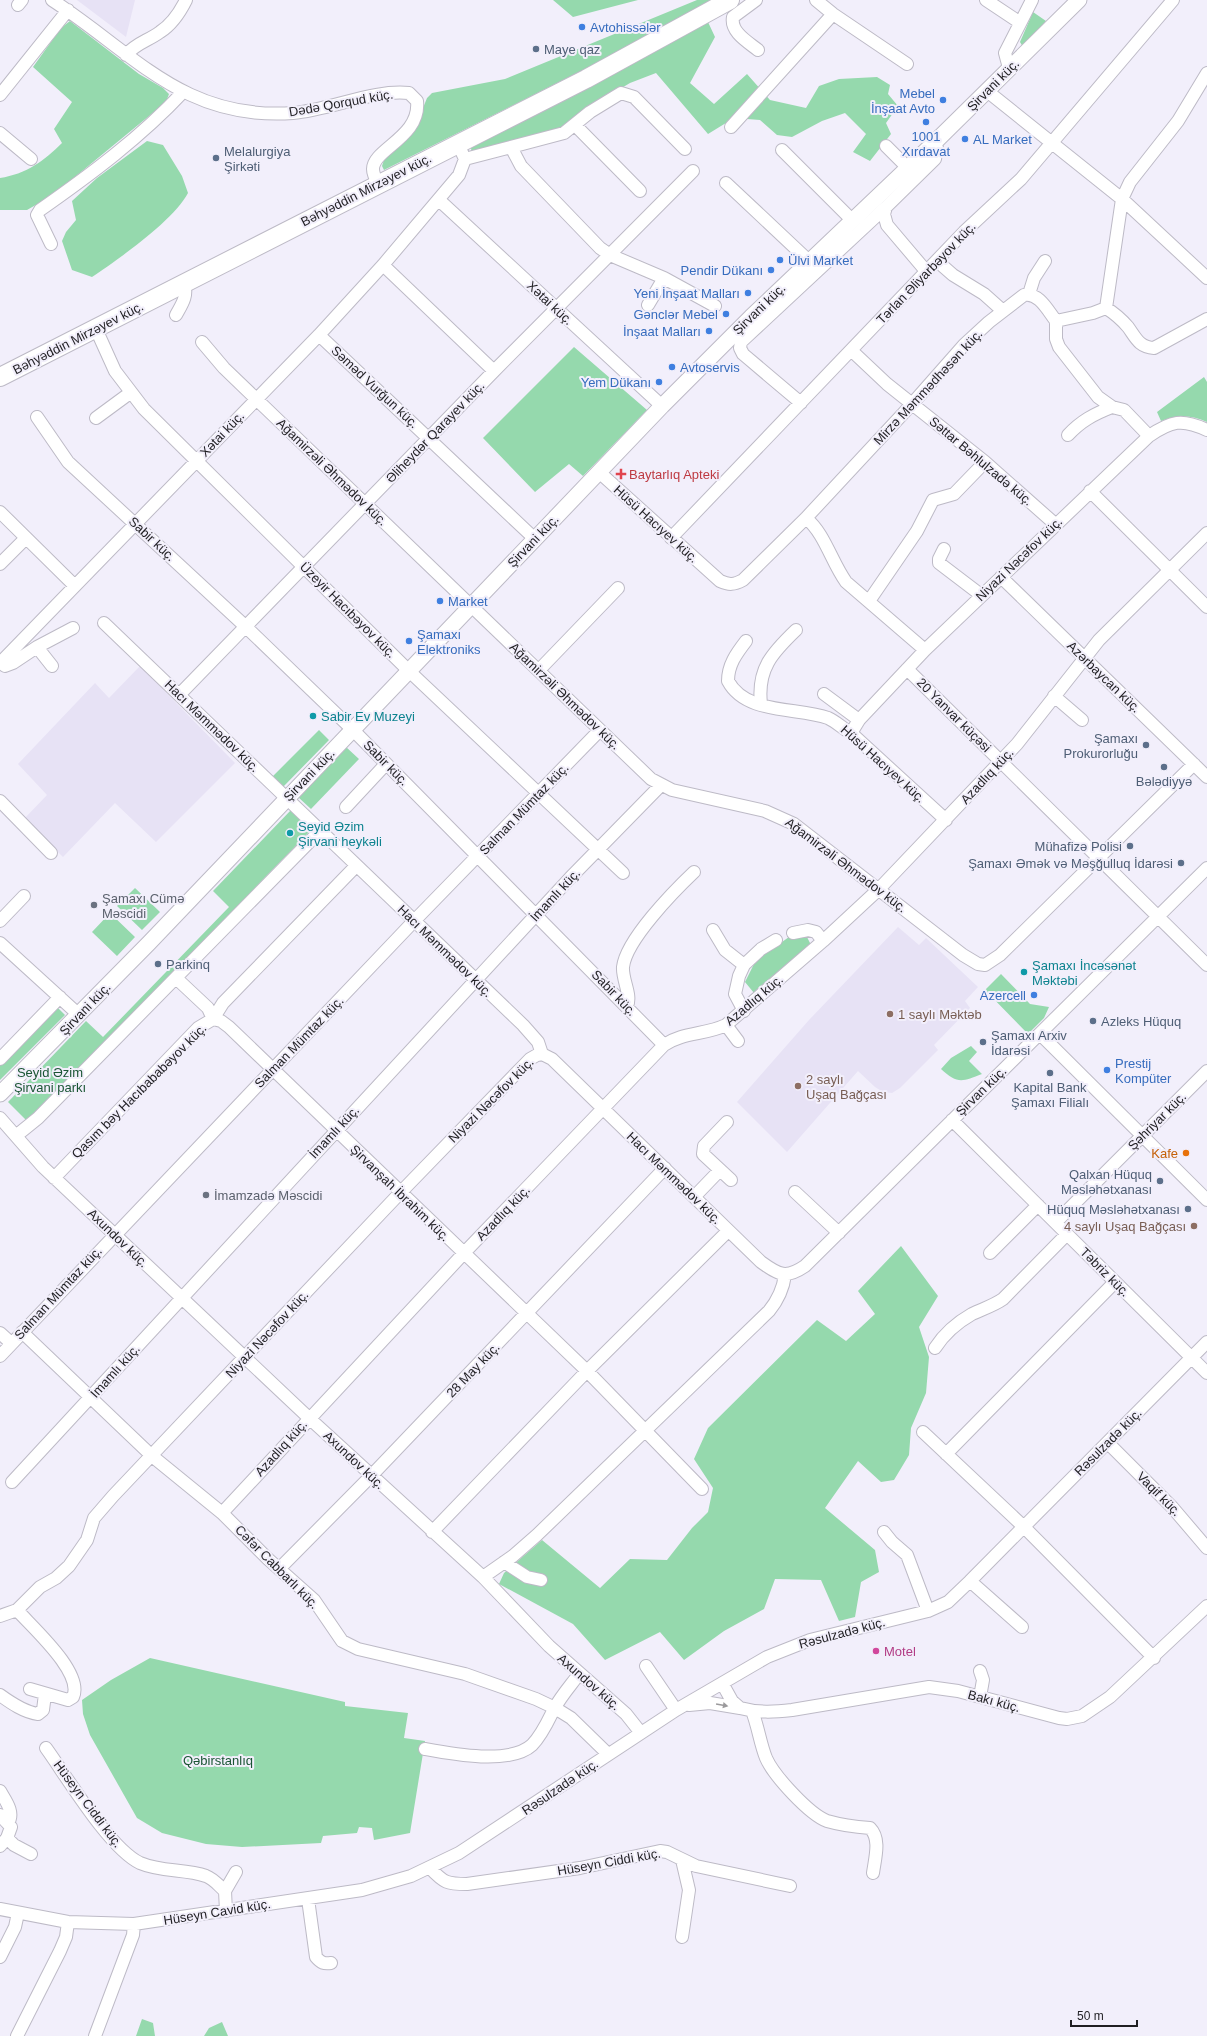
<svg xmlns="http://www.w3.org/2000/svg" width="1207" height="2036" viewBox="0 0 1207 2036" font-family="Arial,sans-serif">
<rect width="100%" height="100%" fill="#f2effb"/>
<!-- built -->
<path fill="#e7e2f5" d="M77,0H135L126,37Z
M140,666L235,763L156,842L115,803L63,857L24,819L47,795L18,764L95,683L109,698Z
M898,927L919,945L926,938L978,987L965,1001L970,1008L934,1045L938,1050L900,1088L892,1093L883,1092L875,1087L858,1071L787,1152L737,1102L809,1020Z"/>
<!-- green -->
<path fill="#95d9ad" d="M553,0H638L573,17Z
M697,0H715L587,68L384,170L382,166L384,160L421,113L427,98L432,93L505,79Z
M1033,12L1046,21L1023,47L1020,42Z
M70,21L139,74L163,88L169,94L166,102L53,195L27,210H0V178C26,174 44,161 62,143L54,129L72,102L33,67L61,28Z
M708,22L715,37L690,83L714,104L747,74L770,100L806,108L819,86L839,79L877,77L890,85L888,94L898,106L886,123L891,134L870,161L853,152L866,134L845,113L822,121L792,137L777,135L760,120L734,118L708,134L656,73L630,83L581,112L564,127L472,155L471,148Z
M147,141L163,145L182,176L188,193C173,221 119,259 92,277L72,270L62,241L66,232L76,220L72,201L97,178Z
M574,347L647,410L583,476L569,464L535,492L483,438Z
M1204,377L1207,382V422C1191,415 1178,415 1161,421L1157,412Z
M319,730L329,740L283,787L273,776Z
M346,747L359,759L311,809L298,797Z
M291,810L311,830L28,1122L8,1102L86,1021L103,1037L229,907L213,891Z
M135,888L160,912L142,930L117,906Z
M110,913L135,937L117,956L92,932Z
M806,935L811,945L754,993L745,982L754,964L761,957L789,937Z
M1001,974L1030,1004L1049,1007L1044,1018L1028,1034L985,990Z
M57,1007L65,1015L0,1080V1065Z
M971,1046L977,1052L969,1061L982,1074C962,1082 957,1084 941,1069L951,1058Z
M901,1246L938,1296L919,1327L929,1357L926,1393L911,1428L909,1455L894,1480L881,1482L858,1461L825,1508L875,1550L879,1572L861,1582L855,1617L839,1621L821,1580L775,1579L764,1609L724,1631L684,1660L660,1632L605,1660L573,1624L499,1584L504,1573L542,1540L600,1588L630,1559L667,1560L692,1528L708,1512L713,1488L694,1459L708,1428L817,1320L846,1341L875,1314L858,1291Z
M150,1658L345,1702V1706L408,1713L404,1738L425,1741L410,1833L374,1840L372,1828L359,1827L357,1833L323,1836L321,1843L242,1847L206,1844L162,1833L137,1818L90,1735L83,1714L82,1700L111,1680Z
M142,2019L153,2023L155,2036H136Z
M222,2022L228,2036H204L209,2028Z"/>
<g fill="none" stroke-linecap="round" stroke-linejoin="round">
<!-- minor casing -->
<g stroke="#bdbac6" stroke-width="14">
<path id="minor" d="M52,0C134,53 184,121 293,113C330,110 374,89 409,93L417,101C421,137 373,149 373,169C373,174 376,180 378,184
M756,0L733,17C730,32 748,42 758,50
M816,0L833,14L907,64
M986,0L1019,22
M18,5L22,0
M126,55C136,43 148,41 160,32C171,25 180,12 186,0
M1009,68L1005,53L1032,0
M987,91L1122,199L1207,278
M0,95L68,10
M575,125L640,191
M731,127L833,14
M0,133L31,159
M886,146L908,168
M511,147L521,166L600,248L610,255L664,278L715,306
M782,150L852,220
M465,159L564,133L590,112L621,93L634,97L685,149
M726,183L809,261
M439,200L662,406
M51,244L37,215L40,210C90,175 141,137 183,92
M937,261L953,275L984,294L1003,311
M383,265L494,371
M926,271L887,225L884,214L886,207L935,159L937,148L934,143
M1029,294L1034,278L1045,261
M648,305L664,278
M1106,308C1114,313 1122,320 1128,327C1136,338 1139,347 1154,348L1207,319
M176,315C182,304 188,296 184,284
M1056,321V339L1059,347L1098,397L1112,407L1124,410L1149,436
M96,329L115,371L144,409L409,671L623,873
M319,335L535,539
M202,342L224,368L651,779L672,790L765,811L794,824L963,955L978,964L985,965L1000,955L1194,764
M852,351L887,384L985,462L1055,524
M801,403L743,354L740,348L741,342L886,207
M37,417L68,462L245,626L353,730L664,1045
M96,418L130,393
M1068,435C1081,421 1094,414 1112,407
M599,472L720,581C729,585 734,585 743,580L806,518L912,404L964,345L989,322L1024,295C1039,292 1048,311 1056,321L1093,313L1106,308L1122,199L1130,182L1178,121L1207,73
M1090,491L1207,607
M0,512L75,586
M806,518C825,534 831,561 846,582L925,650
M671,538L964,232L1021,179L1173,0
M944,549L939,559V563L981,595
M0,564L26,538
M1001,577L1207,777
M869,601L917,531L933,500L954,494L985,462
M104,623L523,1025L538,1042L542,1054L552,1059L761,1262C779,1275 786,1279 805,1266L1207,868
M746,641C736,654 728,665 728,681C746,715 798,707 828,718C837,722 843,729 851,733L946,820
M37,647L52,666
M0,663L319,335L383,265L459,175L465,159L458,144
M1,663L5,666L13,663L37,647L73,628
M907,669L1207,965
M539,670L618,588
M824,694L859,720
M179,695L494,371L693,171
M1054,696L1082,720
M761,704C757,669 772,653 796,630
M851,733L859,720L925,650L1149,436C1171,421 1182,418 1207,430
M0,801L51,853
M346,807L386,764
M0,921L24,896
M713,930L725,950L744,965L739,976L735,994L744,1011
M793,933L808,930L816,932L823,941
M0,943L79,1015
M744,965L761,949L776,940
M176,978L208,1008L213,1019
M627,1006C632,995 622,980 623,967C626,940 674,891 694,872
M213,1019L221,1021L229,1027L587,1371L702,1489
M726,1025L738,1041
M1040,1034L1207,1200
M0,1059L60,997
M0,1118L43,1167L309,1418L483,1577L549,1646L626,1714L641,1733
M952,1120L1207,1373
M727,1122L704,1146L703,1154L731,1180
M17,1135L38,1118L320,831
M54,1178L198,1028L213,1019L223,1003L356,866
M795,1192L839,1233
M694,1197L720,1170
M1056,1222L1207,1071
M990,1253L1038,1205
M22,1332L152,1456L222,1513L268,1559L314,1600L342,1641L358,1649L465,1674L536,1699L555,1708L571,1718L608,1754
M0,1333L11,1343
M935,1348C944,1334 958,1322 972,1314C982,1309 993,1306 1003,1299L1067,1234
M0,1356L414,921L600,730
M923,1432L1024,1527L1154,1658
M1108,1443L1172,1507L1207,1548
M946,1454L1115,1282
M12,1482L570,878L661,785
M222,1513L464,1253L664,1045C683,1032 705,1035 726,1025L823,941L879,889L1017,744L1099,640L1207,533
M432,1532L587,1371L728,1231
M884,1532L892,1542L907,1555L928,1611
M504,1562L527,1577L541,1580
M279,1569L371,1476L665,1168
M483,1577L513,1556L537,1535L769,1311C778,1300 783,1290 785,1275
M970,1581L1022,1627
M17,1610C33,1628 84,1673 73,1697L68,1700L30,1689
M0,1616L17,1610L40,1587L56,1578L69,1566L87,1540L94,1518L113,1496L400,1193L530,1059L537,1055L542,1054
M646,1666L676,1710
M0,1695C11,1703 24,1712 38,1714L43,1710L45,1694
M980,1697L983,1680L980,1671
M689,1705L710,1703L740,1708L732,1701L722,1683
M740,1708C758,1713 774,1712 792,1710L929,1687L958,1691L1059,1718L1067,1719L1082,1716L1110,1697L1207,1606
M752,1711C758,1726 760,1743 766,1758C774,1776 809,1814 827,1821C841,1825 856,1827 870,1828C881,1839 875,1858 873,1873
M46,1748C67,1777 109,1848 140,1863C161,1872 185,1869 206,1876C214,1879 219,1886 225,1891L226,1911
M425,1749C452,1754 510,1765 532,1745C542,1735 548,1721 554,1709C561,1696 571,1685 579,1674
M0,1791C5,1800 15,1812 8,1823
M0,1815L11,1827L7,1838L0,1846
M7,1838L14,1845L31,1854
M682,1860L689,1890L682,1937
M430,1868C444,1883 447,1884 467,1884L580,1868L660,1851L667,1852L696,1866L790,1886
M225,1891L236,1872
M308,1899L316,1957C321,1963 324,1964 331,1963
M0,1909L68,1922L134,1924L362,1890L411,1876L459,1853L676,1710L767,1657L810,1640L928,1611L948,1602L970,1581L1207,1342
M0,1957L15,1927L18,1913
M17,2036L60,1951L66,1937L68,1922
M95,2036L133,1935L134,1924"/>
</g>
<!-- major casing -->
<g stroke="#bdbac6" stroke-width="17">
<path id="major" d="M0,1094L149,943L662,406L751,317L934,143L1079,0"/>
</g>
<!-- highway casing -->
<g stroke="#bdbac6" stroke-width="20">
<path id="highway" d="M0,377L586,79L730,0"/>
</g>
<!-- minor -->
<use href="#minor" stroke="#fff" stroke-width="12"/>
<!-- major -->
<use href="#major" stroke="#fff" stroke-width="15"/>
<!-- highway -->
<use href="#highway" stroke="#fff" stroke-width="18"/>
</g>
<!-- one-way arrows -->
<defs><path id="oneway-solid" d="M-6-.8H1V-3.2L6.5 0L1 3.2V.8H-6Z"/></defs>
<use fill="#9b9a9c" href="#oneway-solid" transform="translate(722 1705) rotate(10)"/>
<!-- markers -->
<g fill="#3f7fe0" stroke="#f2effb" stroke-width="1.5">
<circle cx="582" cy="27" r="4"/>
<circle cx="943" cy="100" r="4"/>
<circle cx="926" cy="122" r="4"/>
<circle cx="965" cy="139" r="4"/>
<circle cx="780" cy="260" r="4"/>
<circle cx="771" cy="270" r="4"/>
<circle cx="748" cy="293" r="4"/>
<circle cx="726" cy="314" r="4"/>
<circle cx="709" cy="331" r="4"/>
<circle cx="672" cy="367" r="4"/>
<circle cx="659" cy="382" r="4"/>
<circle cx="440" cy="601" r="4"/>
<circle cx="409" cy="641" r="4"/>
<circle cx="1034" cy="995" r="4"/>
<circle cx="1107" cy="1070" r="4"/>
</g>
<g fill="#5c6f8a" stroke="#f2effb" stroke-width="1.5">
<circle cx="536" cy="49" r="4"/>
<circle cx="216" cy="158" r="4"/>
<circle cx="1146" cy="745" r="4"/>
<circle cx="1164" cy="767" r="4"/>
<circle cx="1130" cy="846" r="4"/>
<circle cx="1181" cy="863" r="4"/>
<circle cx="158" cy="964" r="4"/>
<circle cx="1093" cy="1021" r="4"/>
<circle cx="983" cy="1042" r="4"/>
<circle cx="1050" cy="1073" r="4"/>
<circle cx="1160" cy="1181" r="4"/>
<circle cx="1188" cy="1209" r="4"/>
</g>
<path fill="#e0444e" stroke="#f2effb" stroke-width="1.5" d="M619 468h4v4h4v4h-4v4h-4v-4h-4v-4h4z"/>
<g fill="#0f9aa8" stroke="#f2effb" stroke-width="1.5">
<circle cx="313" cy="716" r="4"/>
<circle cx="290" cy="833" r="4"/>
<circle cx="1024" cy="972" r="4"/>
</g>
<g fill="#6b7280" stroke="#f2effb" stroke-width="1.5">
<circle cx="94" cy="905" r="4"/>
<circle cx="206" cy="1195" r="4"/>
</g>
<g fill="#8d6e63" stroke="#f2effb" stroke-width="1.5">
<circle cx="890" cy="1014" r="4"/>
<circle cx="798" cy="1086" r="4"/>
<circle cx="1194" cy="1226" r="4"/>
</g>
<circle fill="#e8710a" stroke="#f2effb" stroke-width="1.5" cx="1186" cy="1153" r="4"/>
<circle fill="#d1479c" stroke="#f2effb" stroke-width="1.5" cx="876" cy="1651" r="4"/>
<g text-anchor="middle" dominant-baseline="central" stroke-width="4" stroke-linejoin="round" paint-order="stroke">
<!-- shop labels -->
<g font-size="13" fill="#366cbe" stroke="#f2effb" text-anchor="start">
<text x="590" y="27">Avtohissələr</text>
<text x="935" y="93" text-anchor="end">Mebel<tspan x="935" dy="15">İnşaat Avto</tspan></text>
<text x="926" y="136" text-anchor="middle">1001<tspan x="926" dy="15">Xırdavat</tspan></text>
<text x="973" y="139">AL Market</text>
<text x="788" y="260">Ülvi Market</text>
<text x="763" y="270" text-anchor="end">Pendir Dükanı</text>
<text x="740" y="293" text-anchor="end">Yeni İnşaat Malları</text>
<text x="718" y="314" text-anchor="end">Gənclər Mebel</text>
<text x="701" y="331" text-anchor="end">İnşaat Malları</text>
<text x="680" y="367">Avtoservis</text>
<text x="651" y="382" text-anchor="end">Yem Dükanı</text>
<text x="448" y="601">Market</text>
<text x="417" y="634">Şamaxı<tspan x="417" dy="15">Elektroniks</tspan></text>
<text x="1026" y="995" text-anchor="end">Azercell</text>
<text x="1115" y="1063">Prestij<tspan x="1115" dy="15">Kompüter</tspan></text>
</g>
<!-- service labels -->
<g font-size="13" fill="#4e5e75" stroke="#f2effb" text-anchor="start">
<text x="544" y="49">Maye qaz</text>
<text x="224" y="151">Melalurgiya<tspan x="224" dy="15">Şirkəti</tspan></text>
<text x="1138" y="738" text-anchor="end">Şamaxı<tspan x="1138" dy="15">Prokurorluğu</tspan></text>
<text x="1164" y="781" text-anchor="middle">Bələdiyyə</text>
<text x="1122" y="846" text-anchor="end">Mühafizə Polisi</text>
<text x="1173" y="863" text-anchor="end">Şamaxı Əmək və Məşğulluq İdarəsi</text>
<text x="166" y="964">Parkinq</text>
<text x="1101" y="1021">Azleks Hüquq</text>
<text x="991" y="1035">Şamaxı Arxiv<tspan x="991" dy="15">İdarəsi</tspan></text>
<text x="1050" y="1087" text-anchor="middle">Kapital Bank<tspan x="1050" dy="15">Şamaxı Filialı</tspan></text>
<text x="1152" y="1174" text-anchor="end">Qalxan Hüquq<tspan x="1152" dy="15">Məsləhətxanası</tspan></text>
<text x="1180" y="1209" text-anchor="end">Hüquq Məsləhətxanası</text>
</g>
<!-- street labels -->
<g font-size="13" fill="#201f23" stroke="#f2effb">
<text transform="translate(993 85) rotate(-45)">Şirvani küç.</text>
<text transform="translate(341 103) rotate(-10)">Dədə Qorqud küç.</text>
<text transform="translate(366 190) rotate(-27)">Bəhyəddin Mirzəyev küç.</text>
<text transform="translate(926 273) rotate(-46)">Tərlan Əliyarbəyov küç.</text>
<text transform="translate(550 303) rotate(43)">Xətai küç.</text>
<text transform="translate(759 309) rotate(-44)">Şirvani küç.</text>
<text transform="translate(78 338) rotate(-27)">Bəhyəddin Mirzəyev küç.</text>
<text transform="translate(375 387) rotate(43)">Səməd Vurğun küç.</text>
<text transform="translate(928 387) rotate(-47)">Mirzə Məmmədhəsən küç.</text>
<text transform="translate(435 432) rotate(-46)">Əliheydər Qarayev küç.</text>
<text transform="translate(222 434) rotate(-46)">Xətai küç.</text>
<text transform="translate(981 461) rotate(40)">Səttar Bəhlulzadə küç.</text>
<text transform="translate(332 472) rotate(44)">Ağamirzəli Əhmədov küç.</text>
<text transform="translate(656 524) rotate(42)">Hüsü Hacıyev küç.</text>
<text transform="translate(152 539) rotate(43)">Sabir küç.</text>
<text transform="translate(533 541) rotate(-46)">Şirvani küç.</text>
<text transform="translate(1019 559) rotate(-44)">Niyazi Nəcəfov küç.</text>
<text transform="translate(348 610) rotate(45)">Üzeyir Hacıbəyov küç.</text>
<text transform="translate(1104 677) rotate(44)">Azərbaycan küç.</text>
<text transform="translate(565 696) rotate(44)">Ağamirzəli Əhmədov küç.</text>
<text transform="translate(954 715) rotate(45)">20 Yanvar küçəsi</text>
<text transform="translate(212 726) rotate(44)">Hacı Məmmədov küç.</text>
<text transform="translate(386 763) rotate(45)">Sabir küç.</text>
<text transform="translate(883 764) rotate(42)">Hüsü Hacıyev küç.</text>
<text transform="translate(309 775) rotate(-46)">Şirvani küç.</text>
<text transform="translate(987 776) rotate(-47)">Azadlıq küç.</text>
<text transform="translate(524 809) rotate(-46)">Salman Mümtaz küç.</text>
<text transform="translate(846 865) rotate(37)">Ağamirzəli Əhmədov küç.</text>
<text transform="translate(555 895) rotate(-47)">İmamlı küç.</text>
<text transform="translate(445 951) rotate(44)">Hacı Məmmədov küç.</text>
<text transform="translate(614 993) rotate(46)">Sabir küç.</text>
<text transform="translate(754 1000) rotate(-40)">Azadlıq küç.</text>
<text transform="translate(85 1009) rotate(-46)">Şirvani küç.</text>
<text transform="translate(299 1042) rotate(-46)">Salman Mümtaz küç.</text>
<text transform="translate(139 1091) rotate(-45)">Qasım bəy Hacıbababəyov küç.</text>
<text transform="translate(981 1091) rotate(-44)">Şirvan küç.</text>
<text transform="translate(491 1100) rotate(-45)">Niyazi Nəcəfov küç.</text>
<text transform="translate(1157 1121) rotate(-45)">Şəhriyar küç.</text>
<text transform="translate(334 1132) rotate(-47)">İmamlı küç.</text>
<text transform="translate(674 1178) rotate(44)">Hacı Məmmədov küç.</text>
<text transform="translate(400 1193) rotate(44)">Şirvanşah İbrahim küç.</text>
<text transform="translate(503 1213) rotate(-46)">Azadlıq küç.</text>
<text transform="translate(118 1238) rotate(44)">Axundov küç.</text>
<text transform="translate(1105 1272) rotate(45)">Təbriz küç.</text>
<text transform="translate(58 1293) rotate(-47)">Salman Mümtaz küç.</text>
<text transform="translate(267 1334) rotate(-47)">Niyazi Nəcəfov küç.</text>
<text transform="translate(473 1370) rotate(-46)">28 May küç.</text>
<text transform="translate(115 1371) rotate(-48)">İmamlı küç.</text>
<text transform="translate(1108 1442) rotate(-45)">Rəsulzadə küç.</text>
<text transform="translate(281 1448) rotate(-48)">Azadlıq küç.</text>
<text transform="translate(354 1460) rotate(43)">Axundov küç.</text>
<text transform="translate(1159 1494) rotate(45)">Vaqif küç.</text>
<text transform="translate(277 1567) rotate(45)">Cəfər Cabbarlı küç.</text>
<text transform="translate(842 1633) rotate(-15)">Rəsulzadə küç.</text>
<text transform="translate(589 1682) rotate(41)">Axundov küç.</text>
<text transform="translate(994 1701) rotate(15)">Bakı küç.</text>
<text transform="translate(560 1787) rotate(-34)">Rəsulzadə küç.</text>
<text transform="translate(88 1804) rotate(53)">Hüseyn Ciddi küç.</text>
<text transform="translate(609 1862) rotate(-10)">Hüseyn Ciddi küç.</text>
<text transform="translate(217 1912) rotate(-9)">Hüseyn Cavid küç.</text>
</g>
<!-- health labels -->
<g font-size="13" fill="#be3a42" stroke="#f2effb" text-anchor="start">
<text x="629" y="474">Baytarlıq Apteki</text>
</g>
<!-- culture labels -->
<g font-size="13" fill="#0d838f" stroke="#f2effb" text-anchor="start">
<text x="321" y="716">Sabir Ev Muzeyi</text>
<text x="298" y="826">Seyid Əzim<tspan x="298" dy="15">Şirvani heykəli</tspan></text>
<text x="1032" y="965">Şamaxı İncəsənət<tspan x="1032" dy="15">Məktəbi</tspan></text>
</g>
<!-- worship labels -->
<g font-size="13" fill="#5b616d" stroke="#f2effb" text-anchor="start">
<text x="102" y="898">Şamaxı Cümə<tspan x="102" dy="15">Məscidi</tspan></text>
<text x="214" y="1195">İmamzadə Məscidi</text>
</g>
<!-- education labels -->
<g font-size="13" fill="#785e54" stroke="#f2effb" text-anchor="start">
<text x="898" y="1014">1 saylı Məktəb</text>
<text x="806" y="1079">2 saylı<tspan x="806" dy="15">Uşaq Bağçası</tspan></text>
<text x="1186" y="1226" text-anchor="end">4 saylı Uşaq Bağçası</text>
</g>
<!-- park labels -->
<g font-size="13" fill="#1a5534" stroke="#f2effb">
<text x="50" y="1072">Seyid Əzim<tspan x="50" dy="15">Şirvani parkı</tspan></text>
<text x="218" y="1760">Qəbirstanlıq</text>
</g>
<!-- food labels -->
<g font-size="13" fill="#c56008" stroke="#f2effb" text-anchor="end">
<text x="1178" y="1153">Kafe</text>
</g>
<!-- hotel labels -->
<g font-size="13" fill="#b23c85" stroke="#f2effb" text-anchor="start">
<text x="884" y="1651">Motel</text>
</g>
</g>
<!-- scale -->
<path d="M1071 2020v6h66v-6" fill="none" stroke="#201f23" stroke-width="2"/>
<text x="1077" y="2020" font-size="12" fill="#201f23" stroke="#f2effb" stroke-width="3" paint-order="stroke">50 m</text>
</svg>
